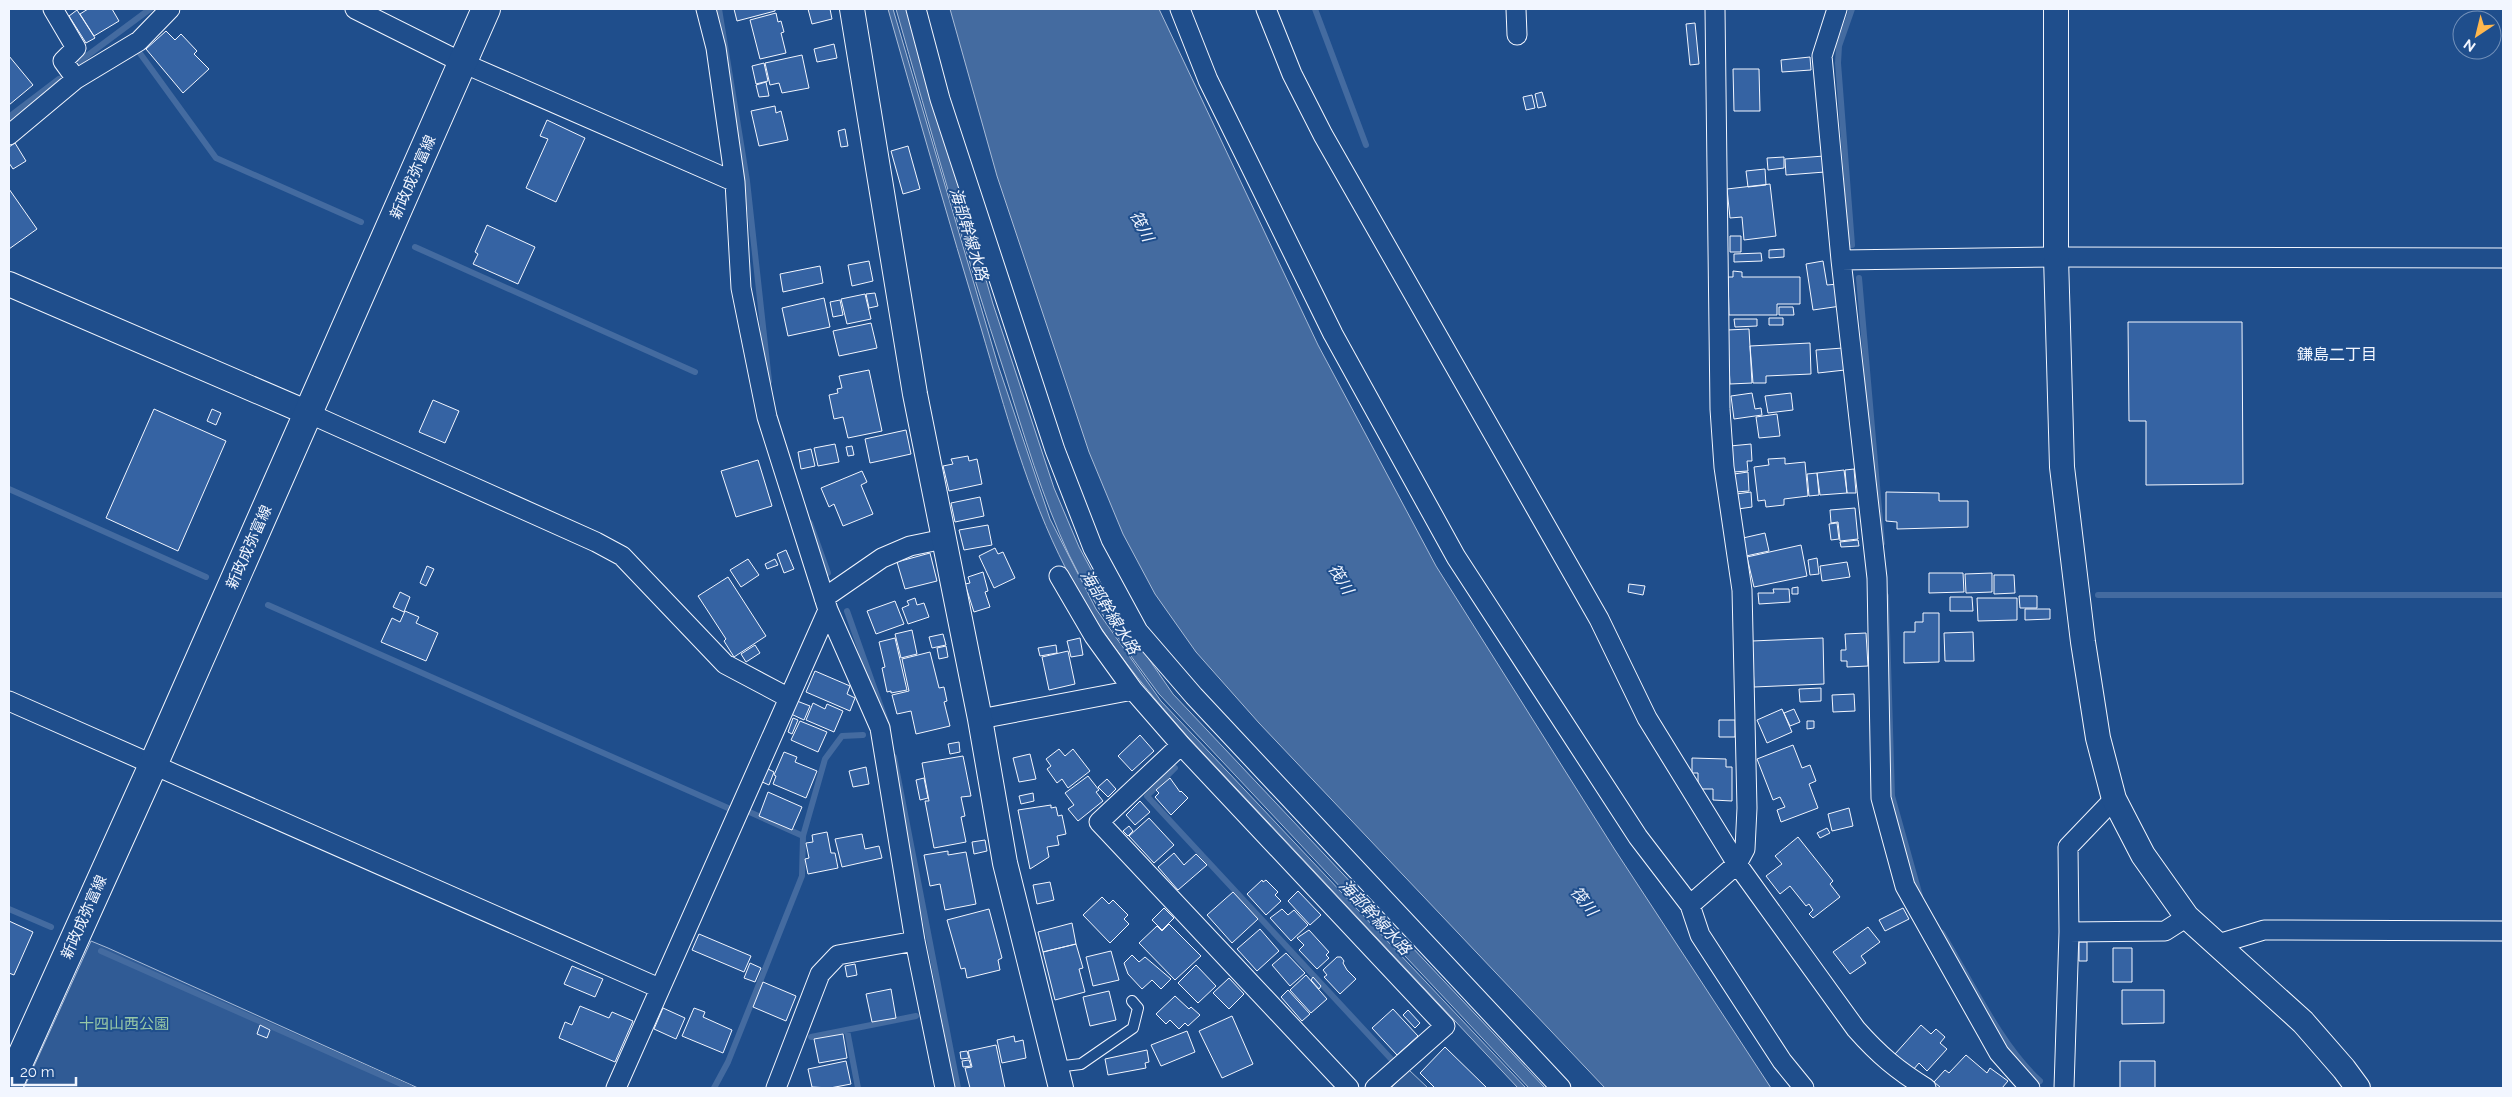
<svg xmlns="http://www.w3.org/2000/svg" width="2512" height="1097" viewBox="0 0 2512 1097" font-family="Raleway,'Noto Sans JP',sans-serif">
<rect width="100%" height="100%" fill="#1f4e8c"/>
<!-- built -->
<path fill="#305b95" stroke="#a8bbd7" d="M91,941L108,948L418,1088H24Z
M1409,1070L1428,1088H1391Z"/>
<!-- water -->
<path fill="#446ba0" stroke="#a8bbd7" d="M888,9H893L998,365L1050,519L1096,609L1161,701L1526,1088H1518L1188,737C1142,685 1098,632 1066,569C1027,493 1005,409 981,328C949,222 918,115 888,9Z
M896,9H908L993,304L1054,488L1079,547L1106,597L1173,694L1545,1088H1529L1159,694C1126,650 1093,605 1069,555C1042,497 1024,435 1005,374C965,253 931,131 896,9Z
M950,9H1159L1318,345L1436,566L1615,850L1771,1088H1605L1259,723L1196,652L1155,594L1123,534L1089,452L997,176Z"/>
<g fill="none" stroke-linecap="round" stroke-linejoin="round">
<!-- stream -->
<path stroke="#446ba0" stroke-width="6" d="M719,9L747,181L769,381
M1315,9L1366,145
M1852,9L1839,46L1838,63L1852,245
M139,52L216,158L361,222
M80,61L150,9
M9,117L59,79
M415,247L695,372
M1859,278L1882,543
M9,489L206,577
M810,523L828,573
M2098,595H2503
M1886,596L1892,796L1920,896
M268,605L728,808
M847,611L888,727
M894,757L958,1088
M1175,768L1147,796L1392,1060
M745,810L803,836
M9,909L51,927
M1942,933C1970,979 2001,1046 2040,1081
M101,951L410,1088
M847,1030L858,1088
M811,1037L916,1016
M714,1088L728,1062L802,876L803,836L825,759L842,736L863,735"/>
</g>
<!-- building -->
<path fill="#3563a3" stroke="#f2f6ff" d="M88,9H112L119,21L94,36L80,14Z
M734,9H775V11L737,21Z
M808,9H830L832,19L812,24Z
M77,10L95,38L86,43L69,16Z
M776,13L778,22L781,21L784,32L781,33L786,53L760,59L750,20Z
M1695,23L1699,64L1690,65L1686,24Z
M166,31L175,40L181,34L197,51L194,54L209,69L183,93L146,49Z
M834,44L837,58L817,62L814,49Z
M802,55L809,88L782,93L779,83L770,85L765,63Z
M9,56L33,85L9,105Z
M1810,57L1811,70L1782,72L1781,60Z
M764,63L768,81L756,84L752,66Z
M1733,69H1759L1760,111H1734Z
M766,82L769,96L759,97L756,85Z
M1542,92L1546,106L1538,108L1535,94Z
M1532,95L1535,108L1526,110L1523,97Z
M775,106L776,113L781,111L788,140L759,146L751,111Z
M547,120L585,138L556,202L526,188L548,139L540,136Z
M845,129L848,146L841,147L838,131Z
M15,143L26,161L13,169L9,163V147Z
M908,146L920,189L903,194L891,151Z
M1824,156L1825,172L1786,175L1785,159Z
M1784,157V168L1768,170L1767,158Z
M1765,169L1766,185L1748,187L1746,171Z
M1770,184L1776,236L1744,240L1742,217L1730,218L1727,189Z
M9,189L37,229L9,249Z
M487,225L535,247L518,284L473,264L478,254L475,252Z
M1730,236H1741V252H1730Z
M1784,249V257L1769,258V250Z
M1761,253L1762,261L1734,262V254Z
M869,261L873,281L852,286L848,265Z
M1823,261L1827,285L1838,284L1841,306L1813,310L1806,264Z
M820,266L823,283L783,292L780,274Z
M1733,271L1742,272V277H1800V304H1777V315H1729L1728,277H1733Z
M875,293L878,306L869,308L866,294Z
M865,294L871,319L847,324L841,299Z
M824,298L830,327L788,336L782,308Z
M840,300L843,315L833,317L830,302Z
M1779,307H1793L1794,315H1779Z
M1769,318H1783V325H1769Z
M1734,319H1757V326L1735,327Z
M2128,322H2242L2243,484L2146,485V421H2129Z
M871,323L877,348L839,356L833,331Z
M1749,329L1752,383L1730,384L1727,330Z
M1810,343L1811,374L1766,376V383H1753L1750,346Z
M1843,348L1845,370L1818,373L1816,350Z
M869,370L882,431L848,438L843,417L834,419L829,395L838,393L837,389L842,388L839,376Z
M1752,393L1755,409L1761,408L1762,415L1734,419L1731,396Z
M1791,393L1793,410L1768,413L1765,396Z
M433,400L459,411L445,443L419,432Z
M154,409L226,441L178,551L106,518Z
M212,409L221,413L216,425L207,421Z
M1777,414L1780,436L1759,438L1756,417Z
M906,430L911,454L870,463L865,439Z
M835,444L839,462L818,466L814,448Z
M1751,444L1752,461H1747L1748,471L1733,472L1730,446Z
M852,446L854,455L848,456L846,447Z
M811,449L815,466L801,469L798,452Z
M968,456L969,461L977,459L982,484L949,491L943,466L953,464L951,459Z
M1785,458V464L1805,462L1808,496L1784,499V505L1766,507L1765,500L1758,501L1754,467L1769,465L1768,459Z
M758,460L772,506L736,517L721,471Z
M1854,469L1856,493H1847L1845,470Z
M1844,470L1847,493L1820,495L1817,473Z
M862,471L867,482L861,485L873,514L843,526L834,504L829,507L821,488Z
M1748,472L1749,491L1736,492L1734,474Z
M1817,473L1819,495L1809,496L1807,474Z
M1751,492L1752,507L1738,509L1736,494Z
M1886,492L1939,493V501H1968V527L1897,529V522L1886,521Z
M980,497L984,516L955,522L951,503Z
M1855,508L1858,539L1840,541L1838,522L1831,523L1830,510Z
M1837,523L1839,539L1831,540L1829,524Z
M988,525L992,545L964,550L959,530Z
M1765,533L1769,551L1746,556L1743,538Z
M1858,540L1859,546L1841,547L1840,542Z
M1801,545L1807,576L1754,587L1747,557Z
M995,548L998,554L1003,552L1015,578L994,588L979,556Z
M786,550L794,569L784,573L777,554Z
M930,553L937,581L905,589L897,562Z
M1817,558L1819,574L1810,575L1808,560Z
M748,559L759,575L741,587L730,570Z
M775,559L778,565L767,569L765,564Z
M1847,562L1850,577L1822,581L1820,566Z
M427,566L434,569L426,586L420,583Z
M983,572L988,591L985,592L990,607L974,612L965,584L970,583L968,577Z
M1929,573H1963L1964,592L1929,593Z
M1992,573V592L1966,593L1965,574Z
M1994,575H2014L2015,593L1994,594Z
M728,577L766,636L734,657L724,641L726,639L698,596Z
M1629,584L1645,586L1643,595L1628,592Z
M1798,587V594H1792V588Z
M1773,589H1789L1790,602L1759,604L1758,593H1774Z
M400,592L410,597L404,612L393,607Z
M2019,596H2037V608H2020Z
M1950,597H1972L1973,611H1950Z
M915,598L917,605L924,603L929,617L908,624L902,608L909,605L907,601Z
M1977,598H2017V620L1978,621Z
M895,601L904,624L876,634L867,611Z
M2025,609H2050V619L2025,620Z
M405,611L419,617L416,623L438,633L426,661L381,642L392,618L400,622Z
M1923,613H1939V662L1904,663V632H1915V622H1923Z
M912,630L917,654L901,658L895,634Z
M1973,632L1974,661H1945L1944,633Z
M1866,633L1868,666L1847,667V661H1841V650H1846L1845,634Z
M943,634L946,645L932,648L929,637Z
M895,638L907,690L891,693V691L887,692L882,668L885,667L879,642Z
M1080,638L1083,655L1071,657L1067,641Z
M1823,638L1824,684L1754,687L1752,641Z
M755,645L760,653L746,662L741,654Z
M1056,645L1057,653L1040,656L1038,648Z
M946,646L948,657L939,659L937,648Z
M1068,651L1075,684L1049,690L1042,657Z
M930,652L939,688L944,687L947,701L944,702L950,726L916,734L911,711L897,714L892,695L909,691L902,659Z
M815,671L850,686L847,694L855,698L850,711L806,692Z
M1821,688V701L1800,702L1799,689Z
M1854,694L1855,711L1833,712L1832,695Z
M797,701L810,706L804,720L791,714Z
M813,703L825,709L827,704L843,711L834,732L806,720Z
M1782,709L1792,732L1767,743L1757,720Z
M1794,709L1800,722L1790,726L1784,713Z
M793,718L798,720L792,734L788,732Z
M1719,720H1735V737H1719Z
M800,721L827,732L818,752L791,740Z
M1807,721H1814V728L1807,729Z
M1140,735L1154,751L1132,771L1118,756Z
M959,742L960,752L950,754L948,744Z
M1793,745L1802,768L1810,765L1816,781L1809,784L1818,808L1781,822L1777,810L1785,807L1780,797L1773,800L1757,759Z
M1059,749L1065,756L1073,749L1090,771L1068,788L1062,779L1057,783L1047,769L1051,766L1046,759Z
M784,752L797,757L795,762L817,771L806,798L773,784L776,776L774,775Z
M1030,754L1036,779L1019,782L1013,758Z
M963,756L971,796L961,797L965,816L961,817L966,842L934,848L925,801H929L922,763Z
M1692,758L1726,759V767H1732V801L1713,800V789H1698V773H1692Z
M866,767L869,784L853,787L849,771Z
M766,768L774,772L769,785L760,781Z
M1088,776L1099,790L1096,792L1103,801L1078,821L1068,809L1074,805L1065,793Z
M924,778L928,798L920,800L916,780Z
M1170,778L1180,792L1181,791L1188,798L1171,815L1155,797L1159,793L1156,790Z
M1107,779L1116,789L1108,797L1098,787Z
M768,792L802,807L792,830L759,816Z
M1033,793L1034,801L1021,804L1019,796Z
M1140,801L1150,812L1135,825L1126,815Z
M1051,805V808L1056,807L1058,816L1062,815L1066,834L1057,836L1059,845L1047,847L1049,857L1030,869L1018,810Z
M1849,808L1853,826L1832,831L1828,814Z
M1149,818L1174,845L1154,863L1129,836Z
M1129,826L1133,831L1128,836L1123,831Z
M1827,828L1830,833L1820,838L1817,833Z
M827,832L831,853H835L838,868L808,874L805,859L809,858L806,843L813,842L812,835Z
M862,834L865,849L879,846L882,858L842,867L835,839Z
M1798,837L1833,881L1830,884L1840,897L1813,918L1809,914L1813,910L1809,904L1806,906L1790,886L1780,894L1766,876L1782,864L1775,856Z
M985,840L987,851L974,854L972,842Z
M948,851V855L966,852L976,904L945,910L940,884L930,886L924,855Z
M1174,853L1184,865L1196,854L1207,865L1178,890L1158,867Z
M1262,880L1263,882L1266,880L1278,892L1275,895L1281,901L1266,915L1247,894Z
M1050,882L1054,900L1037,904L1033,885Z
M1298,891L1321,915L1310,925L1288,901Z
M1233,892L1258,919L1232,943L1207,915Z
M1102,897L1109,904L1113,900L1128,915L1124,919L1129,924L1110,943L1083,915Z
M1164,908L1174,918L1162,930L1152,920Z
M1903,908L1909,919L1885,931L1879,920Z
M989,909L1002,958L998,960L1000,970L967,978L965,968L961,969L947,920Z
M1282,909L1288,915L1294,910L1308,925L1291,941L1270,918Z
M9,921L33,932L14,975L9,973Z
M1072,923L1076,944L1043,952L1038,932Z
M1169,924L1201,956L1175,980L1139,943L1157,926L1162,931Z
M1868,927L1880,942L1861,956L1866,963L1850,974L1833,952Z
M1260,929L1279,951L1257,971L1237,949Z
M1309,930L1329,952L1326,955L1329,958L1317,969L1299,950L1304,945L1297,938Z
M699,934L751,956L744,972L692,950Z
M2079,942H2087V961H2079Z
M1076,944L1083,968L1079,969L1085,992L1055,1000L1043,952Z
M2113,948H2132V982H2113Z
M1111,951L1119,980L1093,986L1086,957Z
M1286,953L1305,973L1290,986L1272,965Z
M1132,955L1139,962L1145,957L1171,979L1161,989L1152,980L1142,989L1128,974L1124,963Z
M1337,957H1341L1344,961L1343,963L1347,970L1356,979L1340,994L1324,977L1327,975L1323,970Z
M750,963L761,968L755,982L744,978Z
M855,964L857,975L847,977L845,966Z
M1196,965L1216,986L1198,1003L1178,983Z
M572,966L603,979L595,997L564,984Z
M1306,975L1327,999L1311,1013L1290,990Z
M1313,977L1321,986L1319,989L1311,980Z
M1229,978L1244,994L1229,1009L1213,993Z
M763,982L796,996L786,1021L753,1007Z
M891,989L896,1018L872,1022L866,994Z
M1288,990L1310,1014L1302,1021L1281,997Z
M2122,990H2164V1023L2122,1024Z
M1109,991L1116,1020L1090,1026L1083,997Z
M1175,996L1189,1009L1191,1007L1200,1015L1188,1026L1185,1023L1179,1029L1170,1020L1166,1024L1156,1014Z
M580,1006L609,1018L612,1012L633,1021L615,1062L559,1038L565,1022L572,1025Z
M663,1008L685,1018L676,1039L654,1029Z
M694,1008L705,1012L703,1017L732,1030L723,1053L682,1036Z
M1393,1009L1418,1036L1397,1055L1372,1028Z
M1408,1010L1420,1023L1415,1028L1403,1015Z
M1232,1016L1253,1064L1222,1078L1199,1031Z
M260,1025L270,1030L267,1038L257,1034Z
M1921,1025L1931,1034L1936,1029L1945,1037L1940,1043L1947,1049L1927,1071L1919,1063L1913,1070L1895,1054Z
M1187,1031L1195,1052L1161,1066L1151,1045Z
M843,1034L847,1058L819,1063L814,1039Z
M1014,1036L1015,1042L1023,1040L1026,1058L1002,1063L997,1040Z
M996,1045L1005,1088H970L965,1068L972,1067L968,1051Z
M1445,1047L1487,1088H1435L1420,1073Z
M1147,1050L1149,1062L1145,1063L1146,1068L1108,1075L1105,1059Z
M967,1051L969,1058L961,1059L960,1052Z
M1966,1055L1987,1073L1990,1068L2008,1081L2002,1088H1941L1934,1082L1945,1070L1949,1073Z
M969,1060L971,1066L963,1067L962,1061Z
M846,1061L851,1084L830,1088L812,1087L808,1069Z
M2120,1061H2155V1088H2120Z"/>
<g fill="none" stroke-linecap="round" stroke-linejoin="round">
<!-- service casing -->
<g stroke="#f2f6ff" stroke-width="12">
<path id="service" d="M1056,1067L1081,1064L1133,1028L1138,1008L1132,1001"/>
</g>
<!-- minor casing -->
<g stroke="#f2f6ff" stroke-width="21">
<path id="minor" d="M53,9L76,48L63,61L76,79
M355,9L463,63L735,182L741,288L767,417L828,610L880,728L915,941L945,1088
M706,9L716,48L735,182
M916,9L940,99L1055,450L1093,548L1138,631L1194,696L1561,1088
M1180,9L1208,80L1333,334L1456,557L1638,837L1690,905L1700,935L1782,1061L1804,1088
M1266,9L1292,74L1323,135L1599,619L1647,718L1737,864L1856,1029C1879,1055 1897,1070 1926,1088
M1516,9L1517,35
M1837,9L1822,56L1841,260L1877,578L1881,798L1905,886L1999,1053L2030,1088
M9,135L76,79L139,41L170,9
M1841,260L2056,257L2503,258
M308,413L596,542L622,556L725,664L789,698
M1059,576L1094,636L1133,690L1181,745L1445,1026L1375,1088
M824,598L882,558L910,546L944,539
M9,701L659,988
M980,719L1133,690
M1181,745L1099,822L1349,1088
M1690,905L1737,864L1745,849L1747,808L1742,590L1724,467L1720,409L1715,9
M2069,932L2165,931L2187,917
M2218,944L2264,930L2503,931
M616,1088L828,610
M776,1088L820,974L838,955L915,941
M2064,1088L2069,932L2068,847L2114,799"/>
</g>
<!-- tertiary casing -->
<g stroke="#f2f6ff" stroke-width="26">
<path id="tertiary" d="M852,9L915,394L980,719L1005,863L1061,1088
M2056,9V257L2062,467L2083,642L2098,738L2114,799L2143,855L2187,917L2303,1022L2344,1069L2358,1088
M9,284L308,413"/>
</g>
<!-- secondary casing -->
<g stroke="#f2f6ff" stroke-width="30">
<path id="secondary" d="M9,1084L153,765L486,9"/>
</g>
<!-- service -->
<use href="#service" stroke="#1f4e8c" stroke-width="10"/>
<!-- minor -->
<use href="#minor" stroke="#1f4e8c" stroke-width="19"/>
<!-- tertiary -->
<use href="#tertiary" stroke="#1f4e8c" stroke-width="24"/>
<!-- secondary -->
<use href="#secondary" stroke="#1f4e8c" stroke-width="28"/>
</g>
<g text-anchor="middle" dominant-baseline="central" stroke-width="4" stroke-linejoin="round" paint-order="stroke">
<!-- street labels -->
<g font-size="15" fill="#f2f6ff" stroke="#1f4e8c">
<text transform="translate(413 177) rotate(-66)">新政成弥富線</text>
<text transform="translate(249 547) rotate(-66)">新政成弥富線</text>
<text transform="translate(84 917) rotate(-66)">新政成弥富線</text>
</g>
<!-- park labels -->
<g font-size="15" fill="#97c8a6" stroke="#1f4e8c">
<text x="124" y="1024">十四山西公園</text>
</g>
<!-- water labels -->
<g font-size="16" font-style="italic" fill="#f2f6ff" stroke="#1f4e8c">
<text transform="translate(1142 226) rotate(63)">筏川</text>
<text transform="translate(969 234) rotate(73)">海部幹線水路</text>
<text transform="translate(1341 579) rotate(59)">筏川</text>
<text transform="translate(1110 612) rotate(58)">海部幹線水路</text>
<text transform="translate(1584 901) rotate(52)">筏川</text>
<text transform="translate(1375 917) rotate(47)">海部幹線水路</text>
</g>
<!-- neighbourhood labels -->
<g font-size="16" fill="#f2f6ff" stroke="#1f4e8c">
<text x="2337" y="354">鎌島二丁目</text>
</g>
</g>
<!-- border -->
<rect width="2512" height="1097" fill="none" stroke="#f2f6ff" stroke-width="20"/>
<!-- north arrow -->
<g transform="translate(2477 35) rotate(215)"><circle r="24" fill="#1f4e8c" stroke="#7391ba"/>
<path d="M0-4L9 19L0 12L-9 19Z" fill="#ffb74d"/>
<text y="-8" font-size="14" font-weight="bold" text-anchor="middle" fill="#f2f6ff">N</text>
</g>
<!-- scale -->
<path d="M12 1077v8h64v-8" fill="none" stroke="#f2f6ff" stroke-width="2.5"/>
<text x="20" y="1077" font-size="15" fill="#f2f6ff" stroke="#1f4e8c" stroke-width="4" paint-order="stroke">20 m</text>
</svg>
